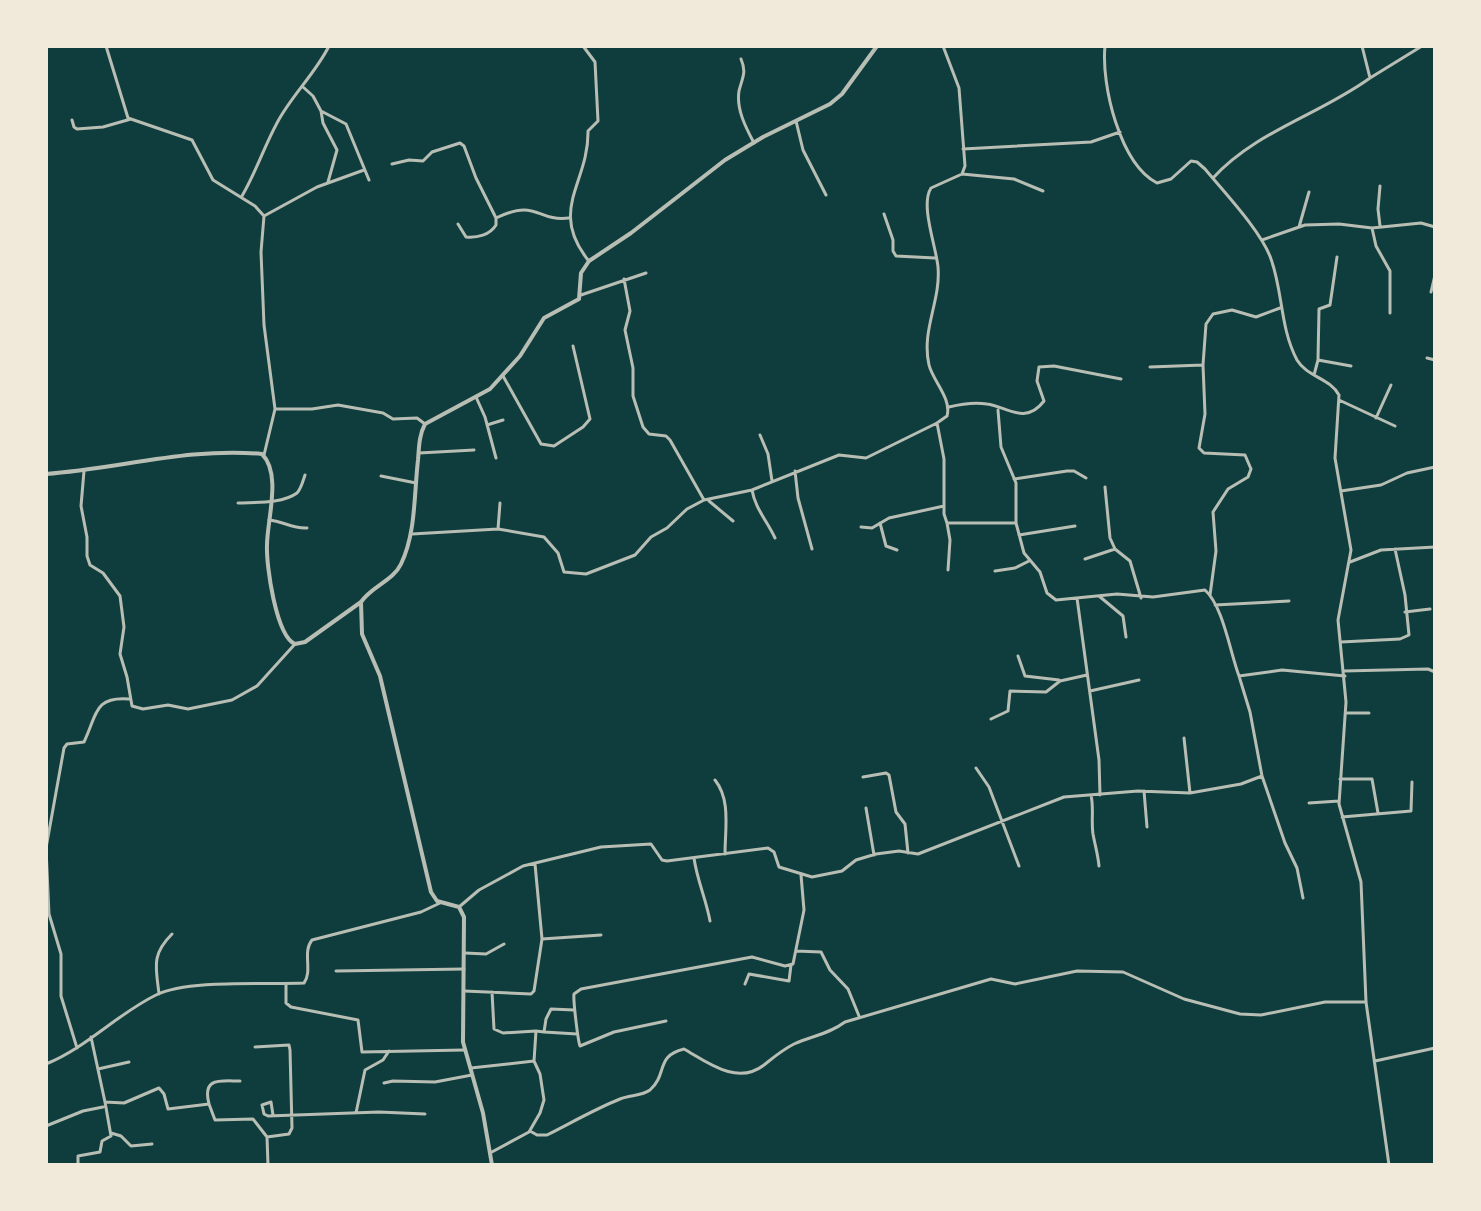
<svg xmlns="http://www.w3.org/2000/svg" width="1481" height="1211" viewBox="0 0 1481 1211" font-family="'Playfair Display',serif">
<rect width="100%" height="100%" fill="#0f3d3e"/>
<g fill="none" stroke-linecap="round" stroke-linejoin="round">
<!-- minor -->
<path stroke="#b8beb3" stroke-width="3" d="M106,46L128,118L192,140L213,180L255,206L264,216L261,252L264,325L275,409L264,455
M583,46L595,62L598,121L588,131C589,183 548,209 588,260
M943,46L959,88L965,166L962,174L931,188C920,205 936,246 938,267C941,301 921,330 929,365C933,381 952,399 947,416L937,423L944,459V514L947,523H1016L1024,553L1040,572L1047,593L1056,600L1117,594L1153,597L1205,590C1223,606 1230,652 1239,676L1282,670L1345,676
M1105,46C1101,85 1120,164 1157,183L1171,179L1191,161L1197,162L1205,169C1224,192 1262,232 1271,259C1283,292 1280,328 1297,360C1307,377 1330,378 1339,395L1335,458L1351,550L1338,620L1346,702L1339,804L1361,882L1366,1002L1389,1165
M741,59C747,73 742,78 739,91C736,109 746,128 754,143
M1370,78L1422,46
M303,87L313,96L321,111L346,124L369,180
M321,111L323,123L337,150L328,182
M72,120L74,127L77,129L103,127L131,119
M796,121L803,150L826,195
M963,149L1091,142L1120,132
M392,164L409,160L423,161L432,152L460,143L464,146L476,178L496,218C538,198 536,222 569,218
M962,174L1014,179L1043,191
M1213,178C1256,131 1319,115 1370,78L1362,46
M242,196C256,172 264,147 277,123C291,96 315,74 329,46
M884,214L893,240V251L896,256L935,258
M264,216L317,187L364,170
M458,224L466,237C477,238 490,235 496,225V218
M1380,226L1378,209L1380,186
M1299,227L1309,192
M1372,228L1376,246L1390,271V313
M1262,240L1305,225L1339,224L1372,228L1421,223L1435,227
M624,279L630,311L625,330L633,368V396L643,427L649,434L666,436L670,440L704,500L752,490L839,455L866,458L937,423
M1431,292L1435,275
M581,295L646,273
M1427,358L1435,360
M1318,360L1351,366
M1203,365L1206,324L1213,314L1232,310L1256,317L1280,308
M1150,367L1203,365L1205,414L1199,448L1204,453L1245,455L1251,469L1248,477L1228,489L1213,512L1216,551L1210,595
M1314,375L1318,360L1319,309L1330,305L1337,257
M503,376L541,444L554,446L583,427L590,419L573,346
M476,397L485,417L496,458
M1339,400L1395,426
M949,407C961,404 974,402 987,404C1006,406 1025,426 1044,401L1037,381L1039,367L1054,366L1121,379
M275,409H312L338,405L383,413L393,419L417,418L425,424
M998,410L1001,447L1016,483V523
M1376,418L1391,385
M487,425L503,420
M760,435L768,454L772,481
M419,453L474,450
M84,471L81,506L87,537V556L90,565L103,573L120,596L124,627L120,654L127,677L132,706L143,709L168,705L188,709L232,700L257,686L295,644
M795,471L798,498L812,549
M381,476L416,483
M1014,479L1067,471H1074L1086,478
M1105,487L1110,538L1115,549L1130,561L1141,598
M752,490C755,508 767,521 775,538
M1341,491L1381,485L1407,473L1435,467
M709,501L733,521
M238,503C255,502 282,504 297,493C301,489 303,481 305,475
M269,520C283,521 292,529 307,528
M880,523L886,546L897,550
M947,523L950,540L948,570
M861,527L872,528L889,518L944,506
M498,529L500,503
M412,534L498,529L544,537L558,553L564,572L586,574L635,555L651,537L667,528L687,509L704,500
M1019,535L1075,526
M1085,559L1115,549
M1350,562L1381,550L1435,547
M995,571L1015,568L1029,561
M1099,596L1123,616L1126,637
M1077,598L1099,760L1100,795
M1215,605L1289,601
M1405,612L1430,609
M1341,642L1400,639L1409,635L1405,595L1395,549
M1018,656L1025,676L1059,680
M1344,671L1428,669L1435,672
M1090,691L1139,680
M1345,713H1369
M991,719L1008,711L1010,691L1046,692L1060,681L1087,675
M1184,738L1190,793
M976,768L989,787L1019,866
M1262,776L1285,843L1297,868L1303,898
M863,777L886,773L889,775L896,812L905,824L908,853
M1340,779H1372L1378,813
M715,780C731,800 725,829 725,854
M1144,791L1147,827
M1091,795C1094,808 1091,821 1093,834C1095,845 1098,855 1099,866
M1309,803L1339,801
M866,808L874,855
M1342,817L1411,811L1412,782
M694,858C697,880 706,899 710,921
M459,907L479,890L523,866L601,847L651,844L662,860L667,861L768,848L774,852L779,867L812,877L842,871L856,860L876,854L899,851L918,854L1064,797L1138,791L1190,793L1241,784L1262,776L1250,712L1239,676
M542,939L601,935
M796,951L821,952L830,970L848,989L859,1016
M465,953L486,954L504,944
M336,971L464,969
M286,984V1003L291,1007L358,1020L362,1052L464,1050
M745,984L749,974L789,981L791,965
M464,991L531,994L534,991L542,939L535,864
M492,992L494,1029L503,1033L536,1031
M159,994C156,967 151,955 172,934
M666,1021L614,1032L580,1046C578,1041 573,1000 574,994L581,989L752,957L785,966L793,964L804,910L801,875
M544,1032L577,1034
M91,1037L105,1102L124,1103L159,1088L164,1094L168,1109L209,1104L215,1120L253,1119L267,1137
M255,1047L289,1045L290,1050L292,1128L289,1134L267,1137L268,1165
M77,1048L61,996V954L49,914L46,848L64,748L67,744L84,742C97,715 94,696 129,699
M1375,1061L1435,1048
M46,1064C86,1048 117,1014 156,995C189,979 266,985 304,983C313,971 302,952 312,940L421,912L440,903
M471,1068L534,1061
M98,1069L129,1062
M384,1083L393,1081L435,1082L472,1075
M209,1104C202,1077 220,1081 240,1081
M356,1113L365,1070L383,1060L389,1051
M273,1115L271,1102L262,1105L264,1114L268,1116L379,1112L425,1114
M46,1126L83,1111L103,1107
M530,1131L537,1135H547C571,1123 595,1109 620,1099C630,1095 642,1096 650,1090C668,1074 655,1056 684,1049C707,1062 737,1086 764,1065C774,1057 782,1050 794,1044C812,1036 829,1034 845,1022L991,979L1015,984L1077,971L1123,972L1184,999L1240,1014L1261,1015L1325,1002H1366
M111,1133L121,1136L131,1146L152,1144
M490,1153L529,1132L540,1113L544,1100L540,1074L534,1061L536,1031L544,1032L546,1019L551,1009L574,1010
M78,1165V1156L100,1152L102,1141L111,1136L105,1102"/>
<!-- tertiary -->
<path stroke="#b8beb3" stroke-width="4" d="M46,474C118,469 189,447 262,454C282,474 267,520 267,545C266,565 276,636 295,644L305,642L361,602
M492,1165L483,1113L463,1042L464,917L459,907L437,901L431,892L380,676L362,634L361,602C372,586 393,581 401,564C416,533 414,494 418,460C419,448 419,435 425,424L490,389L520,356L544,318L579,299L581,273L589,261L631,233L725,160L763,137L830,104L842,94L877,46"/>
</g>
<!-- border -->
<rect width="1481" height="1211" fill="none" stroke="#f1e9da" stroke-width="96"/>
</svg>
